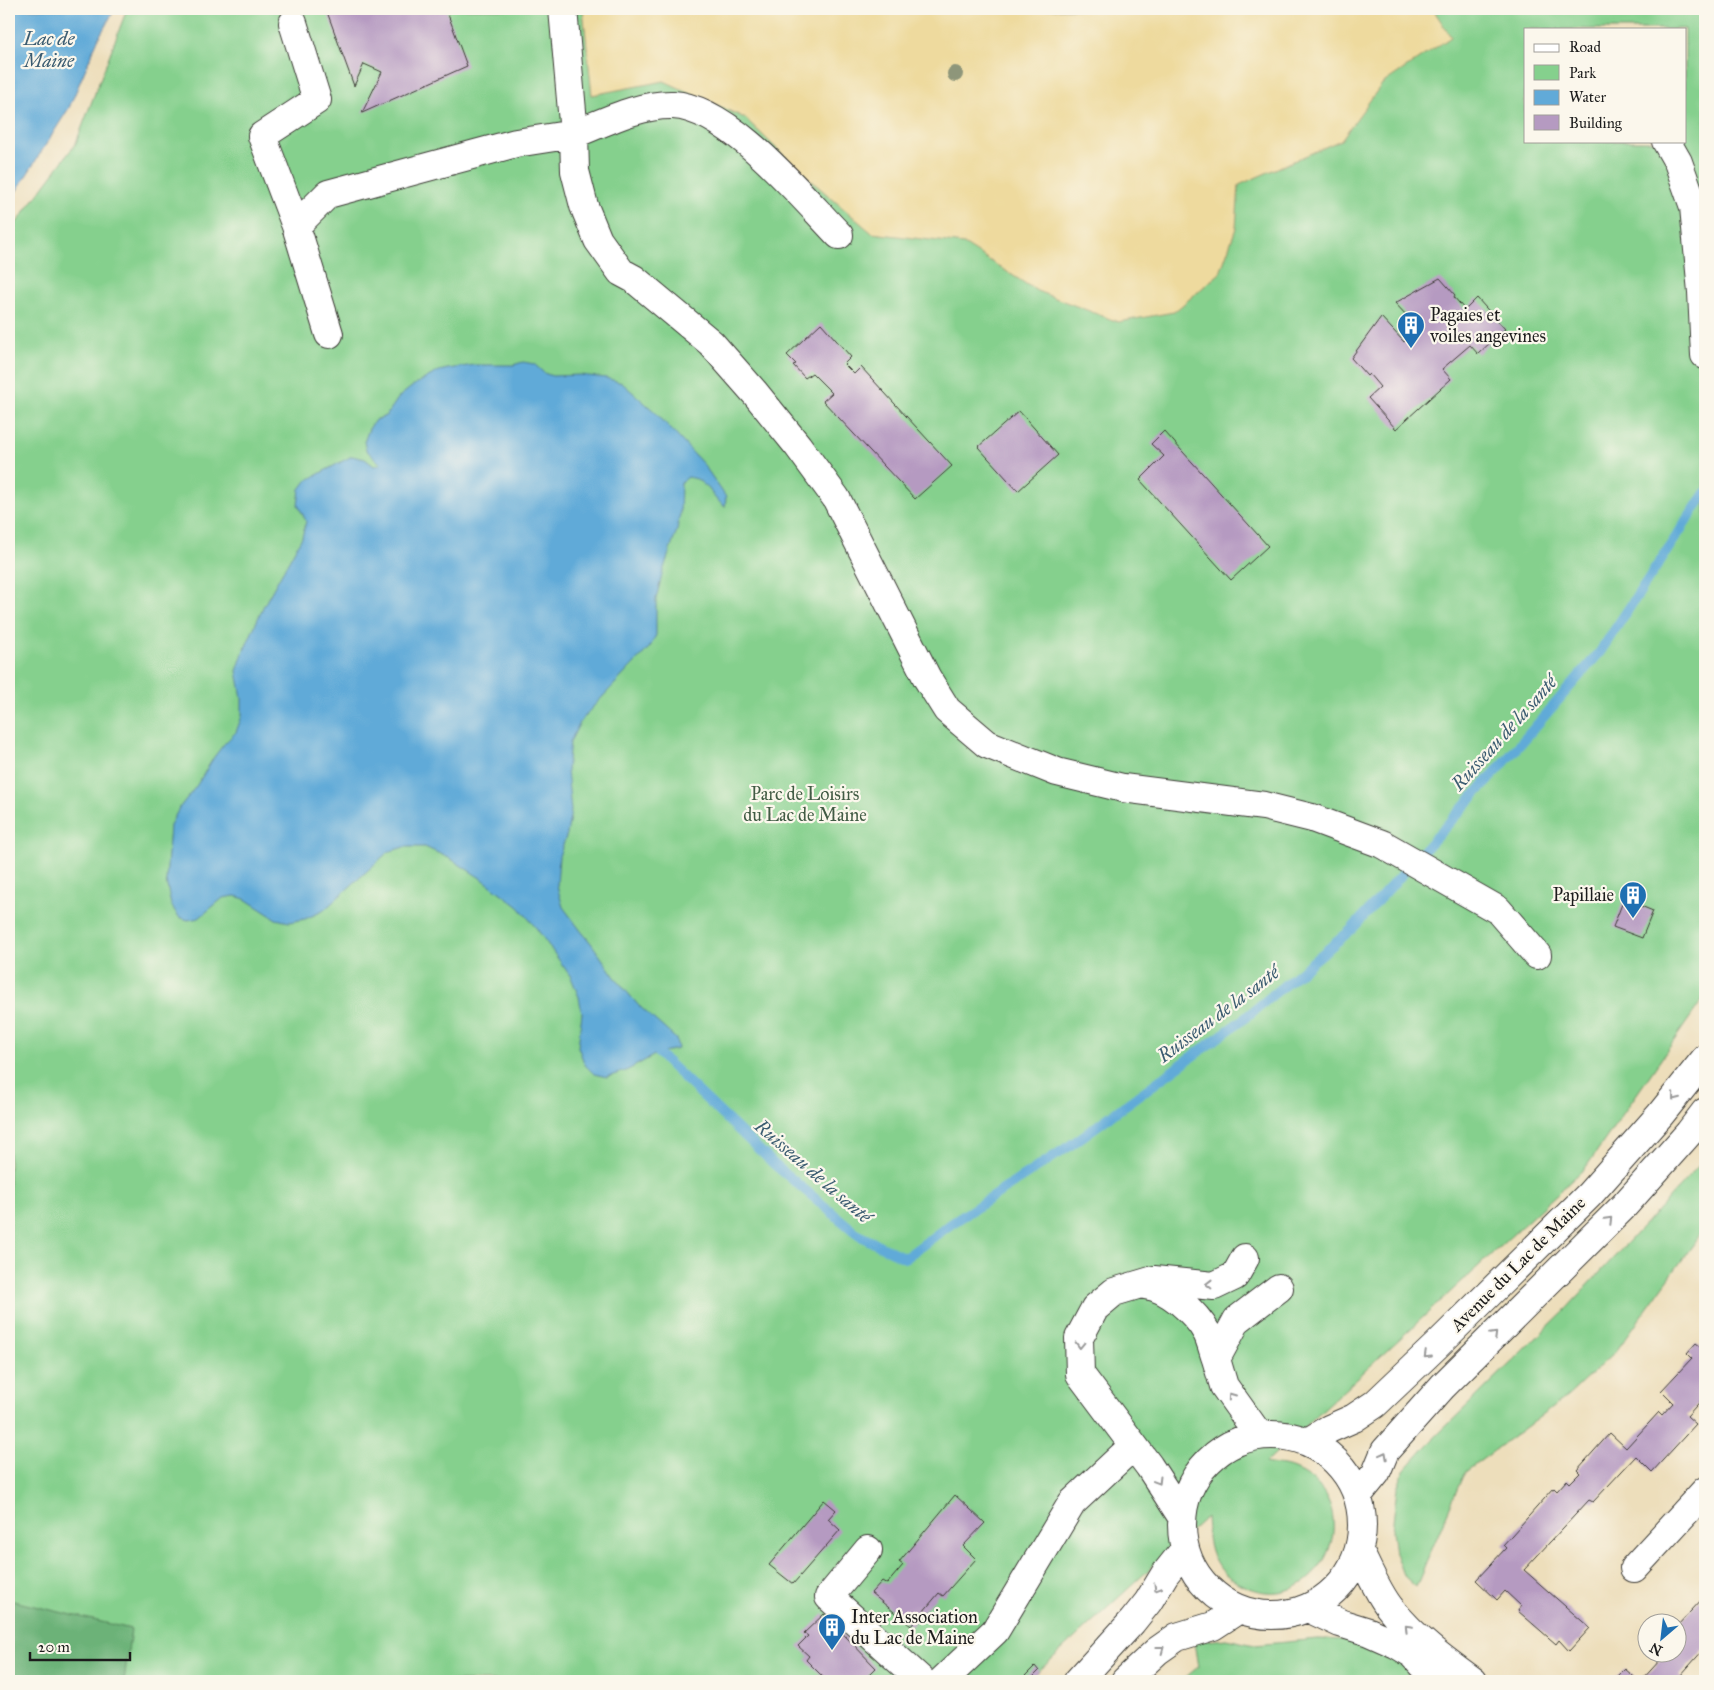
<svg xmlns="http://www.w3.org/2000/svg" width="1714" height="1690" viewBox="0 0 1714 1690" font-family="'IM FELL Great Primer',serif">
<rect width="100%" height="100%" fill="#fbf7ec"/>
<filter id="ink" filterUnits="userSpaceOnUse"><feTurbulence type="fractalNoise" baseFrequency=".02" numOctaves="2"/><feDisplacementMap in="SourceGraphic" scale="10" xChannelSelector="R" yChannelSelector="G"/><feConvolveMatrix kernelMatrix="1 2 1 2 8 2 1 2 1" color-interpolation-filters="sRGB"/></filter>
<filter id="wash" filterUnits="userSpaceOnUse"><feTurbulence type="fractalNoise" baseFrequency=".0096" numOctaves="4" result="noise"/><feDisplacementMap in="SourceGraphic" scale="20" xChannelSelector="R" yChannelSelector="G"/><feGaussianBlur stdDeviation="1.12" result="paint"/><feColorMatrix in="noise" values="0 0 0 0 0 0 0 0 0 0 0 0 0 0 0 0 0 1.4 0 .05"/><feComposite in="paint" operator="in"/></filter>
<g filter="url(#wash)">
<rect width="100%" height="100%" fill="#eddebb"/>
<!-- green -->
<path fill="#85d08d" stroke="#507654" fill-rule="evenodd" d="M127,9H1705V996L1586,1167L1265,1463C1274,1465 1285,1465 1294,1469C1373,1502 1321,1621 1244,1586C1212,1571 1208,1549 1206,1517L1028,1681H9V233L76,143ZM1525,29H1685V141H1525Z
M1705,1159V1227L1695,1242L1617,1350L1568,1396L1464,1473L1416,1587L1403,1575L1395,1553L1392,1531L1397,1488L1404,1471L1427,1445L1568,1307Z
M1226,1639L1255,1645L1317,1639L1349,1640L1371,1646L1408,1666V1681H1181L1198,1667L1194,1642Z"/>
<!-- forest -->
<path fill="#6cb278" stroke="#44674a" d="M9,1600L131,1629L124,1681H9Z"/>
<!-- sand -->
<path fill="#eeda9e" stroke="#857b5d" d="M583,9H1433L1451,37L1382,84L1341,140L1239,185L1236,228L1220,273L1174,312L1118,322L1037,291L964,244L872,233L800,171L745,118L664,81L592,95Z"/>
<!-- water -->
<path fill="#61aad8" stroke="#3e637a" d="M9,9H115L99,37L69,108L9,203Z
M523,362L534,364L544,373L552,376L580,375L606,378L622,383L655,412L704,465L726,497L725,507L715,498L709,489L697,479L688,477L681,483L680,514L677,530L663,571L656,599V635L650,647L590,710L579,724L570,742L567,770L571,811L567,834L559,856L557,886L563,907L581,931L591,943L617,980L638,1005L676,1039L678,1049L658,1053L626,1071L607,1077L594,1074L585,1065L578,1047L582,1013L579,997L571,977L537,929L519,907L485,881L451,859L425,847H404L388,852L323,911L305,919L289,922L276,919L245,899L235,896L223,898L199,918L188,920L179,917L171,905L166,881L170,825L180,807L197,785L214,757L224,744L236,732L242,716V698L237,671L243,653L263,607L302,537L306,521L298,505L300,489L306,481L352,456L365,459L374,466L381,464L366,450L364,442L369,429L375,420L386,416L399,397L414,385L439,371L448,369L474,365H513Z"/>
<g fill="none" stroke-linecap="round" stroke-linejoin="round">
<!-- stream -->
<path stroke="#61aad8" stroke-width="10" d="M658,1053L775,1165L860,1236L905,1258L951,1224L1068,1147L1245,1018L1351,930L1502,765L1600,652L1705,493"/>
</g>
<g id="blocks">
<!-- building -->
<path fill="#b59ac1" d="M326,9H446L467,66L362,113L382,72L364,64L354,86Z
M1440,278L1455,295L1454,297L1465,310L1477,298L1505,329L1478,354L1470,345L1442,369L1451,379L1396,429L1368,398L1380,387L1369,374L1367,376L1351,358L1381,317L1404,342L1419,329L1395,303Z
M821,323L851,357L844,364L854,374L861,367L952,466L915,499L823,401L832,393L812,373L805,378L793,365L796,364L787,355Z
M1019,411L1058,455L1018,491L978,447Z
M1164,431L1268,546L1231,580L1140,480L1164,456L1151,444Z
M1624,899L1653,911L1642,938L1613,927Z
M1696,1343L1705,1350V1396L1687,1416L1696,1424L1652,1472L1636,1456L1593,1502L1589,1500L1524,1570L1590,1628L1569,1651L1559,1640L1556,1644L1518,1611L1521,1606L1505,1591L1497,1600L1476,1580L1506,1548L1503,1545L1554,1488L1557,1491L1567,1480L1570,1483L1580,1473L1577,1470L1610,1433L1626,1448L1659,1412L1662,1415L1673,1403L1661,1391L1692,1358L1687,1353Z
M955,1495L985,1523L963,1546L976,1559L943,1596L939,1593L911,1626L871,1593L882,1581L887,1584L903,1565L899,1562Z
M824,1500L836,1510L828,1519L840,1530L793,1584L769,1565Z
M1705,1596V1648L1680,1676L1686,1681H1641L1661,1659L1654,1652H1676V1627Z
M824,1614L876,1668L863,1681H827L806,1660L809,1656L798,1646L808,1636L804,1633Z
M1035,1666L1039,1671L1029,1681L1025,1676Z
M1625,1669L1639,1681H1613Z"/>
</g>
</g>
<g filter="url(#ink)">
<use href="#blocks" fill-opacity="0" stroke="#3b3934" stroke-width="1"/>
<g fill="none" stroke-linecap="round" stroke-linejoin="round">
<!-- minor casing -->
<g stroke="#3b3934" stroke-width="30">
<path id="minor" d="M293,23L317,100L262,136L296,226
M1666,141L1678,162L1694,207L1702,292L1705,355
M839,235C801,196 730,108 673,105C639,104 605,122 574,134L575,171L584,206L598,240L621,272L634,279L711,343L755,393L798,446L836,498L927,678L947,710L987,744L1057,772L1123,788L1264,806L1312,818L1382,844L1498,910L1537,955
M329,334L296,226L328,194L516,143L574,134L563,9
M1145,1285C1168,1287 1196,1313 1207,1333C1211,1341 1213,1351 1216,1359
M1182 1525a90 90 0 1 1 180 0a90 90 0 1 1-180 0Z
M1259,1435L1224,1386L1216,1359L1237,1320L1279,1288
M1308,1442L1329,1429L1354,1418L1375,1404L1436,1346L1589,1195L1660,1115L1705,1059
M1358,1495L1376,1473L1385,1451L1443,1386L1623,1207L1689,1133L1705,1112
M1182,1517L1149,1466L1080,1374L1079,1338L1095,1308L1114,1292L1154,1280L1214,1286L1235,1276L1245,1258
M868,1550L829,1597L922,1681
M1359,1551C1368,1569 1379,1595 1391,1609C1414,1638 1444,1660 1473,1681
M1634,1568L1705,1491
M1308,1608L1340,1623L1369,1632L1396,1644L1411,1653L1437,1681
M942,1681L995,1631L1072,1503L1133,1446
M1078,1681L1132,1622L1148,1602L1165,1574L1185,1549
M1125,1681L1157,1651L1177,1637L1213,1626L1239,1609"/>
</g>
<!-- minor -->
<use href="#minor" stroke="#fff" stroke-width="28"/>
</g>
<!-- trees -->
<circle fill="#8e967a" cx="955" cy="74" r="8"/>
<!-- one-way arrows -->
<defs><path id="oneway-chevron" d="M-2-3.5L2.5 0L-2 3.5" fill="none" stroke-width="1.6" stroke-linecap="round" stroke-linejoin="round" transform="scale(1.25)"/></defs>
<g stroke="#999">
<use href="#oneway-chevron" transform="translate(1675 1097) rotate(129)"/>
<use href="#oneway-chevron" transform="translate(1609 1220) rotate(-45)"/>
<use href="#oneway-chevron" transform="translate(1209 1284) rotate(-179)"/>
<use href="#oneway-chevron" transform="translate(1494 1335) rotate(-45)"/>
<use href="#oneway-chevron" transform="translate(1080 1345) rotate(92)"/>
<use href="#oneway-chevron" transform="translate(1427 1355) rotate(136)"/>
<use href="#oneway-chevron" transform="translate(1231 1396) rotate(-125)"/>
<use href="#oneway-chevron" transform="translate(1384 1455) rotate(-62)"/>
<use href="#oneway-chevron" transform="translate(1158 1481) rotate(59)"/>
<use href="#oneway-chevron" transform="translate(1157 1588) rotate(121)"/>
<use href="#oneway-chevron" transform="translate(1408 1628) rotate(-134)"/>
<use href="#oneway-chevron" transform="translate(1161 1649) rotate(-37)"/>
</g>
</g>
<!-- icons -->
<defs>
<g id="building-pin" transform="scale(1.4375)"><path d="M0 17L-7.5 6A9.5 9.5 0 1 1 7.5 6Z" fill="#1f6fb2" stroke="#fbf7ec"/><path d="M-4-6H4V6H1V3H-1V6H-4ZM-2.5-4.3h1.7v1.8h-1.7ZM.8-4.3h1.7v1.8H.8ZM-2.5-1h1.7V.8h-1.7ZM.8-1h1.7V.8H.8Z" fill="#fff"/></g>
</defs>
<g fill-rule="evenodd">
<use href="#building-pin" x="1411" y="325"/>
<use href="#building-pin" x="1633" y="895"/>
<use href="#building-pin" x="832" y="1627"/>
</g>
<g text-anchor="middle" dominant-baseline="central" stroke-width="4.5" stroke-linejoin="round" paint-order="stroke">
<!-- poi labels -->
<g font-size="18" fill="#1c1c1c" stroke="#fbf7ec" text-anchor="start">
<text x="1430" y="315">Pagaies et<tspan x="1430" dy="21">voiles angevines</tspan></text>
<text x="1614" y="895" text-anchor="end">Papillaie</text>
<text x="851" y="1617">Inter Association<tspan x="851" dy="21">du Lac de Maine</tspan></text>
</g>
<!-- park labels -->
<g font-size="18" fill="#415b44" stroke="#fbf7ec">
<text x="805" y="794">Parc de Loisirs<tspan x="805" dy="21">du Lac de Maine</tspan></text>
</g>
<!-- street labels -->
<g font-size="18" fill="#1c1c1c" stroke="#fbf7ec">
<text transform="translate(1518 1264) rotate(-45)">Avenue du Lac de Maine</text>
</g>
<!-- water labels -->
<g font-size="19" font-style="italic" fill="#3b5c71" stroke="#fbf7ec">
<text x="49" y="38">Lac de<tspan x="49" dy="22">Maine</tspan></text>
<text transform="translate(1504 733) rotate(-48)">Ruisseau de la santé</text>
<text transform="translate(1218 1014) rotate(-37)">Ruisseau de la santé</text>
<text transform="translate(813 1171) rotate(41)">Ruisseau de la santé</text>
</g>
</g>
<!-- margin -->
<rect width="1714" height="1690" fill="none" stroke="#fbf7ec" stroke-width="30"/>
<!-- legend -->
<rect x="1524" y="28" width="162" height="115" fill="#fbf7ec" stroke="#a29f99"/>
<rect x="1534" y="44" width="25" height="8" fill="#ffffff" stroke="#a29f99"/>
<text x="1569" y="52" font-size="15" fill="#1c1c1c">Road</text>
<rect x="1534" y="65" width="25" height="15" fill="#85d08d" stroke="#a29f99"/>
<text x="1569" y="78" font-size="15" fill="#1c1c1c">Park</text>
<rect x="1534" y="90" width="25" height="15" fill="#61aad8" stroke="#a29f99"/>
<text x="1569" y="102" font-size="15" fill="#1c1c1c">Water</text>
<rect x="1534" y="115" width="25" height="15" fill="#b59ac1" stroke="#a29f99"/>
<text x="1569" y="128" font-size="15" fill="#1c1c1c">Building</text>
<!-- north arrow -->
<g transform="translate(1662 1638) rotate(208)"><circle r="24" fill="#fbf7ec" stroke="#a29f99"/>
<path d="M0-4L9 19L0 12L-9 19Z" fill="#1f6fb2"/>
<text y="-8" font-size="14" font-weight="bold" text-anchor="middle" fill="#1c1c1c">N</text>
</g>
<!-- scale -->
<path d="M30 1652v8h100v-8" fill="none" stroke="#1c1c1c" stroke-width="2.5"/>
<text x="38" y="1652" font-size="15" fill="#1c1c1c" stroke="#fbf7ec" stroke-width="4" paint-order="stroke">20 m</text>
</svg>
